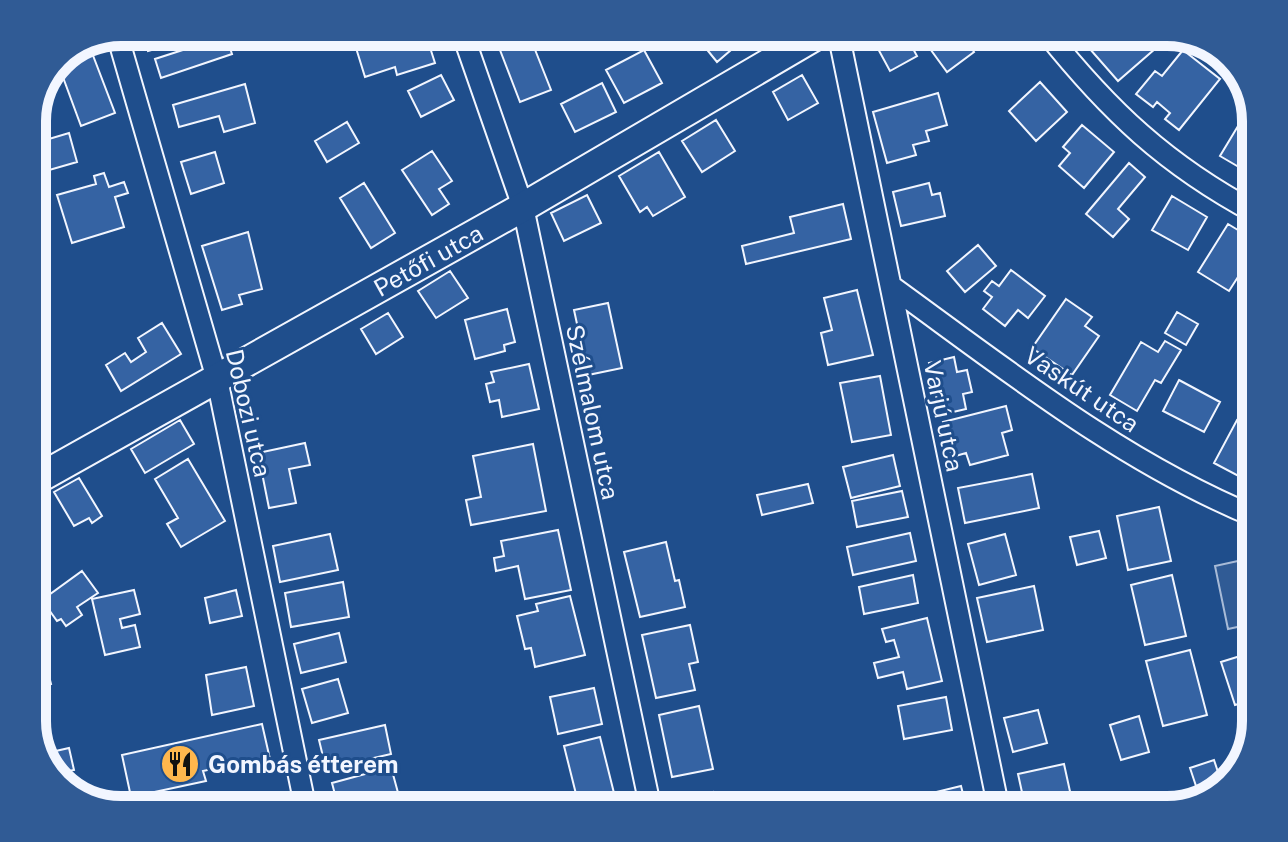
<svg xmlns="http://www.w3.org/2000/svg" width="1288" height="842" viewBox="0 0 1288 842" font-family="'Public Sans',sans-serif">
<rect width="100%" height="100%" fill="#1f4e8c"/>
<!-- built -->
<path fill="#305b95" stroke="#a8bbd7" stroke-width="2" d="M1256,557V623L1228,629L1215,566Z"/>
<!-- building -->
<path fill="#3563a3" stroke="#f2f6ff" stroke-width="2" d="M143,32H182L184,41L148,51Z
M363,32H437L426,35L435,63L397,75L395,67L365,77L352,35Z
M710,32H752L717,62L700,41Z
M873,32H904L917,56L890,71L870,34Z
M947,32H960L974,52L947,72L928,46Z
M1075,32H1167L1171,35L1118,81Z
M226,36L232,54L161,78L155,59Z
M530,37L551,90L520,102L500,50Z
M89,45L115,113L81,126L57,61L58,58Z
M644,50L662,83L624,103L606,70Z
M1183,50L1220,79L1179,130L1165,119L1170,113L1157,102L1153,107L1136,94L1155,71L1162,76Z
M441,75L454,100L421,117L408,91Z
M802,75L818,103L788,120L773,92Z
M1040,82L1067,112L1036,141L1009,111Z
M602,83L616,112L575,132L561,104Z
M245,84L255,123L224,132L219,116L179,127L173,105Z
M938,93L947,125L926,131L929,141L913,145L916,155L887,163L873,112Z
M716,120L735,151L702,172L682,141Z
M1241,121L1256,130V177L1220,156Z
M347,122L359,143L327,162L315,141Z
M1082,125L1114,152L1084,188L1059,166L1070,153L1063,147Z
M69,133L77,162L32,175V144Z
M432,151L452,181L439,189L449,204L432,215L402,170Z
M215,152L224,183L191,194L181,162Z
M659,152L685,197L653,216L647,207L640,212L619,176Z
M1129,163L1145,177L1118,209L1129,219L1113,237L1086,214Z
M104,173L109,187L124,182L128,193L115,197L124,227L72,243L57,195L96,184L94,176Z
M364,183L395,233L371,248L340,198Z
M929,183L932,195L940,193L945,216L901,226L893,192Z
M587,195L601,223L564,241L551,213Z
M1172,196L1207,217L1188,250L1152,230Z
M843,204L851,239L746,264L742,246L794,233L790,217Z
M1228,224L1256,241V249L1229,291L1198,272Z
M248,232L262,289L239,295L242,304L222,310L202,246Z
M978,245L996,266L965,292L947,271Z
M1011,270L1045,296L1028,318L1018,310L1005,326L983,309L992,297L984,291L992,281L999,286Z
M450,271L468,298L436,318L418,291Z
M857,290L873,355L828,365L821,333L832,330L824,298Z
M1066,299L1092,317L1085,326L1099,336L1072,375L1032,348Z
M1256,301V344L1240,336Z
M608,303L622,368L588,375L574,310Z
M507,309L515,342L504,345L505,351L475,359L465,320Z
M1177,312L1198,324L1186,345L1165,333Z
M388,313L403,337L376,354L361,329Z
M162,323L181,354L121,391L106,365L125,353L131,362L146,352L138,338Z
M1165,341L1181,350L1161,383L1155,380L1137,411L1110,395L1141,342L1158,352Z
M954,357L957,372L967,370L972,392L963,394L966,409L940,415L929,363Z
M529,364L539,409L502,417L499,400L490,402L486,384L494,382L491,372Z
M880,376L891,435L852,442L840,383Z
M1179,380L1220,402L1204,432L1163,411Z
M1006,406L1012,430L1002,433L1008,455L970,465L966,453L952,457L943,422Z
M180,420L194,444L145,473L131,449Z
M1237,420L1256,430V462L1246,480L1214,463Z
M305,443L310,465L289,469L296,503L269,508L258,453Z
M533,444L546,511L471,525L466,500L481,497L473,456Z
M893,455L900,486L851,498L843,467Z
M188,459L225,521L181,547L167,524L178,518L155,479Z
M1032,474L1039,508L965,523L958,488Z
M79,478L102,516L92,523L89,518L74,526L54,492Z
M808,484L813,503L762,515L757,495Z
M902,491L908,517L857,527L852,501Z
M1159,507L1171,561L1128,570L1117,516Z
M558,530L571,590L525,599L518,566L496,571L494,558L504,556L501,541Z
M1099,531L1106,558L1077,565L1070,537Z
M910,533L916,561L853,575L847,547Z
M330,534L338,570L280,582L273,546Z
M1005,534L1016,575L979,585L968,544Z
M666,542L675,581L679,580L685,607L640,617L624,552Z
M82,571L98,593L77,607L82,615L66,626L61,619L57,621L42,600Z
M913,575L918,603L864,614L859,587Z
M1172,575L1186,636L1145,645L1131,585Z
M343,582L349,617L291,627L285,593Z
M1034,586L1043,630L987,642L977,598Z
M134,590L140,614L120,619L122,628L135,625L140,647L105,655L92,599Z
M236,590L242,616L210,623L205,598Z
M570,596L585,655L535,667L531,648L525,649L517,616L538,611L536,604Z
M927,618L942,681L907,689L903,672L878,678L874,663L899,657L894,640L886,642L882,629Z
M690,625L698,662L689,664L695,690L656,698L642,635Z
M339,633L346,662L301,673L294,644Z
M1190,650L1207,715L1163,726L1146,661Z
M1256,651V699L1235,705L1221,662Z
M45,660L51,684L37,688L41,705L32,707V663Z
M246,667L254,706L212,715L206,675Z
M338,679L348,713L312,723L302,689Z
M594,688L602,724L558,734L550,697Z
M946,697L952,730L904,739L898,706Z
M699,706L713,769L672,777L659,715Z
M1038,710L1047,743L1013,752L1004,718Z
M1139,716L1149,752L1121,760L1110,725Z
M262,724L272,768L256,771L254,760L203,771L206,781L131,797L122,755Z
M385,725L391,754L326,769L319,740Z
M600,737L614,793L578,802L564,746Z
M69,748L74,770L59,773L47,753Z
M1214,760L1222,784L1198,792L1190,768Z
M1064,764L1071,796L1025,806L1018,774Z
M391,767L400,800L363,810H339L332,783Z
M961,786L967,810H888L887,804Z
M713,792L716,810H679L678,805L698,801L696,796Z"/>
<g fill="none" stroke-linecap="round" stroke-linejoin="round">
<!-- street casing -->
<g stroke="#f2f6ff" stroke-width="24">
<path id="street" d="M462,32L523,207L651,810
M838,32L999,810
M1046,32C1109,111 1166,165 1256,213
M117,34L217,379L306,810
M891,286C1007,370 1122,462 1256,517"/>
</g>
<!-- secondary casing -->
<g stroke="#f2f6ff" stroke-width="32">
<g id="secondary">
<path id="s1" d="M32,482L523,207L822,32"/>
</g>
</g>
<!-- street -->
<use href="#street" stroke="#1f4e8c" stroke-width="20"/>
<!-- secondary -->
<use href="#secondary" stroke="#1f4e8c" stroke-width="28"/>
</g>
<!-- icons -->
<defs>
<g id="restaurant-disc" transform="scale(2)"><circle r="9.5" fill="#ffb74d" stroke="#1f4e8c"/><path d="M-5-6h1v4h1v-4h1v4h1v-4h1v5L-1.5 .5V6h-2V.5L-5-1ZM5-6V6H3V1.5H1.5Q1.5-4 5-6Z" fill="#111"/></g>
</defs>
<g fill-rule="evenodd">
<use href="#restaurant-disc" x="180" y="764"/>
</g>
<g text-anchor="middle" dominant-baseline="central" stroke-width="6" stroke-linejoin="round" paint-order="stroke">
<!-- street labels -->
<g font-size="24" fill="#f2f6ff" stroke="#1f4e8c">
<text stroke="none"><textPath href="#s1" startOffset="454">Petőfi utca</textPath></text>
<text transform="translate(1082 389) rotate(34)">Vaskút utca</text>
<text transform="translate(593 412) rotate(78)">Szélmalom utca</text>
<text transform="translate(249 413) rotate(77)">Dobozi utca</text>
<text transform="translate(944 416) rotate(78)">Varjú utca</text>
</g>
<!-- poi labels -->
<g font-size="24" font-weight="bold" fill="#f2f6ff" stroke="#1f4e8c" text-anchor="start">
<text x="208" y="764">Gombás étterem</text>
</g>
</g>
<!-- crop -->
<path d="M0 0H1288V842H0ZM121 46H1167A75 75 0 0 1 1242 121V721A75 75 0 0 1 1167 796H121A75 75 0 0 1 46 721V121A75 75 0 0 1 121 46Z" fill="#305b95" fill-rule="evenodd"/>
<path fill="none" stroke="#f2f6ff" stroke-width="10" d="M121 46H1167A75 75 0 0 1 1242 121V721A75 75 0 0 1 1167 796H121A75 75 0 0 1 46 721V121A75 75 0 0 1 121 46Z"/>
</svg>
